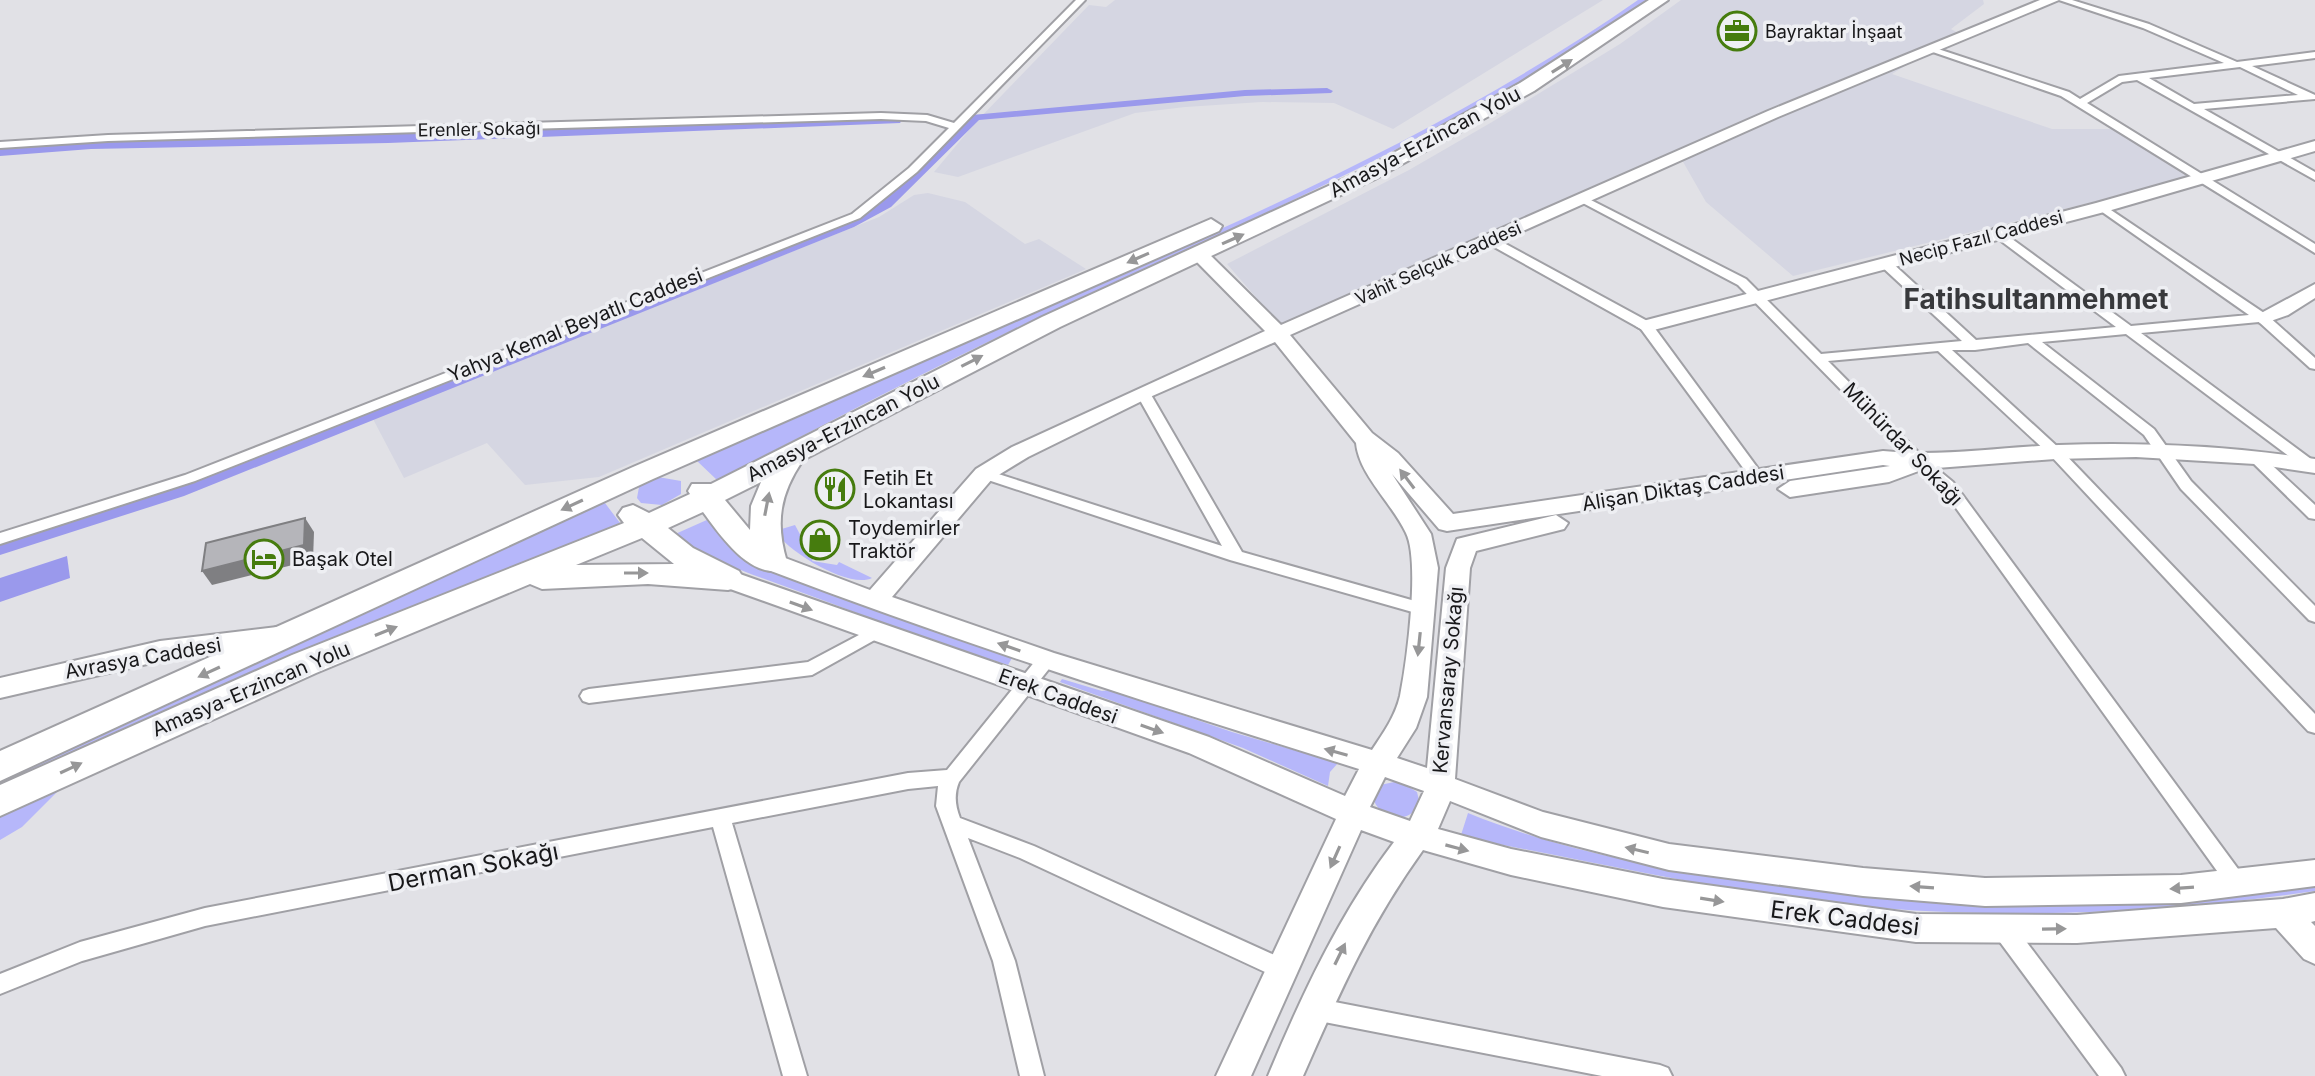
<svg xmlns="http://www.w3.org/2000/svg" width="2315" height="1076" viewBox="0 0 2315 1076" font-family="Inter,sans-serif">
<rect width="100%" height="100%" fill="#e1e1e6"/>
<!-- built -->
<path fill="#d5d6e2" d="M1115,0H1603L1393,129L1334,103L1262,102L1185,107L1135,113L958,177L934,172L974,124L1089,5L1106,7Z
M1681,0H1983L1984,4L1951,29L1958,33L1892,74L2052,129H2113L2190,178L1793,276L1706,202L1678,153L1280,325L1227,264L1409,170L1492,122L1620,44Z
M928,193L965,202L1025,244L1039,239L1086,269L599,477L525,485L487,443L404,478L373,419L879,217L914,195Z"/>
<!-- green -->
<path fill="#b6b7fa" d="M1638,0H1646C1474,123 1281,206 1091,293C964,351 841,416 717,480L696,460C837,400 977,338 1116,276C1297,196 1476,113 1638,0Z
M658,477L681,481V494L662,505L641,503L637,498L639,487Z
M602,499L620,523L344,636L0,787V778Z
M709,519L769,569L784,576L1012,658L1008,665C940,644 873,619 806,594C760,577 713,563 673,535Z
M795,525L803,540L816,552L812,561L837,565L839,562L872,578C849,589 788,552 775,531Z
M1062,679L1102,691L1110,690L1232,732L1338,763L1330,772L1328,786L1243,748L1060,682Z
M68,781L22,827L0,840V813Z
M1399,781L1417,792L1420,804C1409,823 1384,822 1374,801L1380,785Z
M1468,813C1554,848 1646,866 1737,880C1930,909 2122,912 2315,886V891C2172,911 2025,920 1881,908C1750,897 1622,868 1493,843L1461,835Z"/>
<!-- water -->
<path fill="#9a99ec" d="M67,556L70,578L0,602V578Z"/>
<g fill="none" stroke-linecap="round" stroke-linejoin="round">
<!-- canal -->
<path fill="#9a99ec" fill-rule="evenodd" d="M1327,88L1333,91L1331,93L1245,96L979,120L891,207L854,227L184,496L0,555V543L172,488L844,221L881,201L972,115L1245,90Z"/>
<!-- river -->
<path fill="#9a99ec" fill-rule="evenodd" d="M893,113L903,119L900,123L388,143L91,149L0,156V142L91,137L388,131Z"/>
<!-- street casing -->
<g stroke="#a0a0a5" stroke-width="4">
<path id="street" d="M1076,0H1085L917,172L860,218L195,481L0,544V533L185,475L852,214L909,168L949,128L926,121L881,119L108,141L0,148V142L108,135L881,113L927,115L954,123Z
M2059,0H2072L2149,24L2237,62L2315,52V58L2252,66L2315,95V99L2204,109L2315,172V180L2137,80L2122,82L2087,103L2315,244V253L2061,96L1927,50L1935,48L2069,92L2080,99L2119,76L2224,63L2143,28ZM2240,67L2298,95L2194,104L2149,78Z
M1583,196L1746,279L1821,354L1962,341L1881,266V260H1889L1976,340L2116,327L1993,235V229L1997,228L2131,326L2249,315L2098,209L2096,207L2102,204L2267,315L2315,358V369L2310,368L2259,322L2141,333L2315,462V470L2306,469L2126,334L2042,342L2154,429L2191,481L2315,606V622L2309,620L2181,489L2144,435L2028,343L1975,350H1952L2060,449L2315,714V733L2308,731L2050,455L1938,351L1828,361L1925,459L1953,482L2244,877L2247,883L2244,889L2237,892L2230,889L1943,490L1915,465L1738,285L1579,201V197Z
M1491,236L1651,323L1762,474L1765,477L1762,480H1752L1641,329L1487,243V237Z
M1143,389L1150,393L1242,552L1429,605L1431,609L1429,613L1423,615L1230,560L979,477L976,474L984,469L989,471L1222,546L1136,393Z
M2255,452L2260,454L2315,505V519L2309,518L2250,460L2248,457Z
M874,627L880,629L883,633L880,637L812,675L589,703L583,701L580,696L583,691L589,689L808,662Z
M1046,653L1052,655L1055,660L1052,665L959,782C954,794 955,805 960,818L1034,846L1292,963L1295,970L1292,977L1284,980L1276,977L1020,858L968,838L1015,961L1044,1076H1020L993,961L936,806L938,786L908,789L732,823L807,1076H783L713,827L205,926L82,961L0,994V974L80,942L205,908L908,773L947,770L1040,655Z
M2005,921L2013,924L2121,1068L2125,1076H2099L1997,938L1994,931L1997,924Z
M1314,998L1660,1065L1668,1068L1672,1076H1602L1314,1020L1306,1016L1303,1009L1306,1002Z"/>
</g>
<!-- secondary casing -->
<g stroke="#a0a0a5" stroke-width="4">
<path id="secondary" d="M2040,0H2059L1778,117L1290,335L1372,433L1398,453L1453,514L1883,451C1942,457 2000,447 2059,445C2145,442 2230,446 2315,459V473L2255,464L2136,457L2055,459L1924,469L1889,482L1790,497L1778,489L1790,481L1890,466L1883,465L1447,531L1439,529L1392,474L1431,534L1438,568L1427,697L1416,728L1397,758L1427,768L1446,568L1457,539L1556,515L1568,523L1564,529L1476,551L1470,568L1455,779L1543,812L1669,844L1863,868L1985,878L2181,875L2315,860V886L2181,903L1985,906L1863,896L1669,870L1541,837L1450,801L1438,829L1511,849L1663,879L1916,914L2077,915L2283,899L2315,893V921L2311,922L2315,926V964L2304,959L2276,928L2077,943L1916,942L1663,907L1511,875L1423,850C1369,925 1340,992 1303,1076H1268C1302,994 1340,913 1394,842L1361,830L1251,1076H1216L1336,819L1189,753L719,585L716,579L719,573H737L1209,737L1345,796L1359,769C1159,706 959,643 763,568L760,562L763,556L772,553L870,590L976,469L1012,447L1265,331L1193,258V250H1205L1281,325L1768,111ZM1275,342L1356,443C1359,475 1392,503 1406,533C1420,561 1407,661 1400,696C1395,717 1383,733 1372,750L1054,653L892,597L992,479L1028,457L1150,397ZM1385,777L1424,791L1410,821L1370,807Z
M2315,141V151L2108,211L1646,332L1636,326L1639,322L2096,203Z
M2315,284V298L2288,315L2262,324L2252,318Z
M277,627L286,630L290,637L286,644L160,661L0,698V678L160,641Z"/>
</g>
<!-- highway casing -->
<g stroke="#a0a0a5" stroke-width="4">
<path id="highway" d="M1649,0H1668L1534,91L1375,179L1060,327L803,460C780,494 775,522 787,562L783,570C750,579 720,535 703,512L668,528L693,548L739,571L744,579L739,587L728,590L648,584L542,589L530,584L316,673L0,816V785L292,655L624,523L618,515L623,508L633,505L649,513L690,494L688,491L692,484H711L1042,317L1361,171L1520,83ZM761,482L751,506L750,530L725,500ZM642,538L674,564L576,565Z
M1211,219L1222,226L1219,231L653,479L0,781V751L633,467Z"/>
</g>
<!-- street -->
<use href="#street" fill="#fff" fill-rule="evenodd"/>
<!-- secondary -->
<use href="#secondary" fill="#fff" fill-rule="evenodd"/>
<!-- highway -->
<use href="#highway" fill="#fff" fill-rule="evenodd"/>
</g>
<!-- shaded-wall -->
<path fill="#7f7f82" d="M305,518L314,532L313,560L212,585L202,571Z"/>
<!-- building -->
<path fill="#b5b5ba" stroke="#7f7f82" stroke-width="2" d="M305,518L304,545L202,571L206,543Z"/>
<!-- one-way arrows -->
<defs><path id="oneway-solid" d="M-6-.8H1V-3.2L6.5 0L1 3.2V.8H-6Z" transform="scale(2)"/></defs>
<g fill="#979798">
<use href="#oneway-solid" transform="translate(1562 66) rotate(-32)"/>
<use href="#oneway-solid" transform="translate(1233 239) rotate(-24)"/>
<use href="#oneway-solid" transform="translate(1138 258) rotate(156)"/>
<use href="#oneway-solid" transform="translate(972 361) rotate(-27)"/>
<use href="#oneway-solid" transform="translate(874 372) rotate(157)"/>
<use href="#oneway-solid" transform="translate(1407 479) rotate(-127)"/>
<use href="#oneway-solid" transform="translate(767 504) rotate(-79)"/>
<use href="#oneway-solid" transform="translate(572 505) rotate(155)"/>
<use href="#oneway-solid" transform="translate(636 573)"/>
<use href="#oneway-solid" transform="translate(801 606) rotate(20)"/>
<use href="#oneway-solid" transform="translate(386 631) rotate(-22)"/>
<use href="#oneway-solid" transform="translate(1419 644) rotate(96)"/>
<use href="#oneway-solid" transform="translate(1009 647) rotate(-161)"/>
<use href="#oneway-solid" transform="translate(209 672) rotate(155)"/>
<use href="#oneway-solid" transform="translate(1152 729) rotate(19)"/>
<use href="#oneway-solid" transform="translate(1336 752) rotate(-164)"/>
<use href="#oneway-solid" transform="translate(71 768) rotate(-25)"/>
<use href="#oneway-solid" transform="translate(1457 848) rotate(15)"/>
<use href="#oneway-solid" transform="translate(1637 850) rotate(-167)"/>
<use href="#oneway-solid" transform="translate(1335 857) rotate(114)"/>
<use href="#oneway-solid" transform="translate(1922 887) rotate(-176)"/>
<use href="#oneway-solid" transform="translate(2182 888) rotate(176)"/>
<use href="#oneway-solid" transform="translate(1712 900) rotate(9)"/>
<use href="#oneway-solid" transform="translate(2054 929) rotate(-1)"/>
<use href="#oneway-solid" transform="translate(1340 954) rotate(-64)"/>
</g>
<!-- icons -->
<defs>
<g id="office-ring" transform="scale(2)"><circle r="9.5" fill="#eeeff3" stroke="#467c0e" stroke-width="1.5"/><path d="M-6-3h4V-5.5h4V-3h4V5H-6ZM-1-4.5V-3h2v-1.5ZM-6 0V1H6V0Z" fill="#467c0e"/></g>
<g id="restaurant-ring" transform="scale(2)"><circle r="9.5" fill="#eeeff3" stroke="#467c0e" stroke-width="1.5"/><path d="M-5-6h1v4h1v-4h1v4h1v-4h1v5L-1.5 .5V6h-2V.5L-5-1ZM5-6V6H3V1.5H1.5Q1.5-4 5-6Z" fill="#467c0e"/></g>
<g id="shop-ring" transform="scale(2)"><circle r="9.5" fill="#eeeff3" stroke="#467c0e" stroke-width="1.5"/><path d="M-5-2.5h2.3a2.7 3.5 0 0 1 5.4 0H5L5.5 6h-11ZM-1.5-2.5h3a1.5 2.3 0 0 0-3 0Z" fill="#467c0e"/></g>
<g id="hotel-ring" transform="scale(2)"><circle r="9.5" fill="#eeeff3" stroke="#467c0e" stroke-width="1.5"/><path d="M-6-4.5h1.5V1H6V5H4.5V3h-9V5H-6ZM-4 0a1.8 1.8 0 1 1 3.6 0ZM.5 0V-2.5h3Q6-2.5 6 0Z" fill="#467c0e"/></g>
</defs>
<g fill-rule="evenodd">
<use href="#office-ring" x="1737" y="31"/>
<use href="#restaurant-ring" x="835" y="489"/>
<use href="#shop-ring" x="820" y="540"/>
<use href="#hotel-ring" x="264" y="559"/>
</g>
<g text-anchor="middle" dominant-baseline="central" stroke-width="7" stroke-linejoin="round" paint-order="stroke">
<!-- far-poi labels -->
<g font-size="18" fill="#18181a" stroke="#eeeff3" text-anchor="start">
<text x="1765" y="31">Bayraktar İnşaat</text>
</g>
<!-- far-street labels -->
<g font-size="18" fill="#18181a" stroke="#eeeff3">
<text transform="translate(479 129) rotate(-1)">Erenler Sokağı</text>
<text transform="translate(1981 238) rotate(-15)">Necip Fazıl Caddesi</text>
<text transform="translate(1438 263) rotate(-24)">Vahit Selçuk Caddesi</text>
</g>
<!-- street labels -->
<g font-size="20" fill="#18181a" stroke="#eeeff3">
<text transform="translate(1425 142) rotate(-28)">Amasya-Erzincan Yolu</text>
<text transform="translate(575 325) rotate(-22)">Yahya Kemal Beyatlı Caddesi</text>
<text transform="translate(843 428) rotate(-27)">Amasya-Erzincan Yolu</text>
<text transform="translate(1903 444) rotate(46)">Mühürdar Sokağı</text>
<text transform="translate(1683 488) rotate(-9)">Alişan Diktaş Caddesi</text>
<text transform="translate(143 658) rotate(-10)">Avrasya Caddesi</text>
<text transform="translate(1448 680) rotate(-85)">Kervansaray Sokağı</text>
<text transform="translate(251 689) rotate(-23)">Amasya-Erzincan Yolu</text>
<text transform="translate(1058 696) rotate(20)">Erek Caddesi</text>
</g>
<!-- poi labels -->
<g font-size="20" fill="#18181a" stroke="#eeeff3" text-anchor="start">
<text x="863" y="478">Fetih Et<tspan x="863" dy="23">Lokantası</tspan></text>
<text x="848" y="528">Toydemirler<tspan x="848" dy="23">Traktör</tspan></text>
<text x="292" y="559">Başak Otel</text>
</g>
<!-- near-street labels -->
<g font-size="24" fill="#18181a" stroke="#eeeff3">
<text transform="translate(473 867) rotate(-11)">Derman Sokağı</text>
<text transform="translate(1845 918) rotate(7)">Erek Caddesi</text>
</g>
<!-- district labels -->
<g font-size="28" font-weight="bold" fill="#38393c" stroke="#eeeff3">
<text x="2036" y="299">Fatihsultanmehmet</text>
</g>
</g>
</svg>
